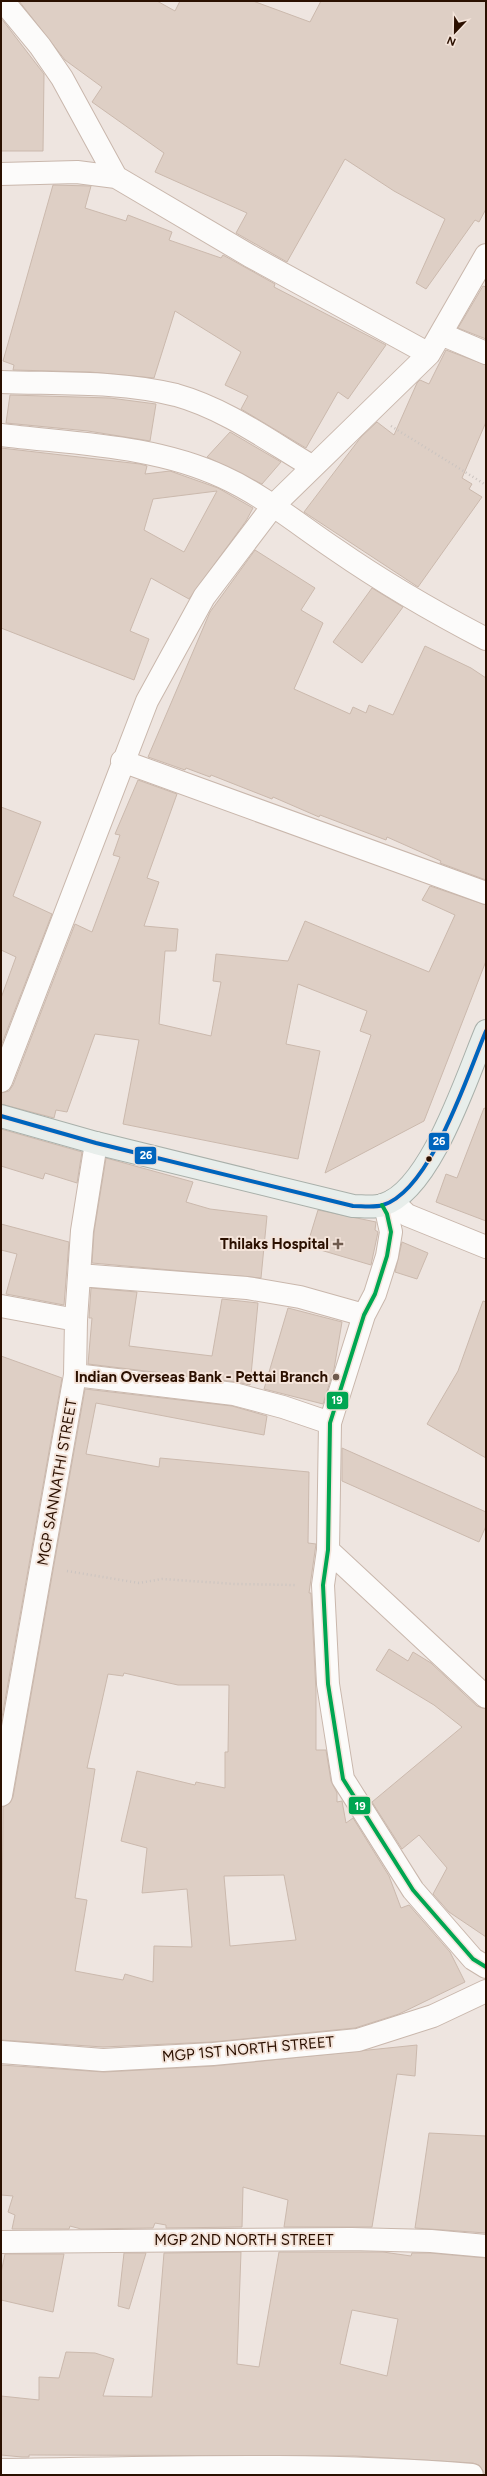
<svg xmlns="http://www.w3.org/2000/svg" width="487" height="2476" viewBox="0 0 487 2476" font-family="Figtree,sans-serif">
<rect width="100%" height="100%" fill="#eee5e0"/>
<!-- building -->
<path fill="#decfc5" stroke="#cbb9ad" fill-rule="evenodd" d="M19,1H157L175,11L180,1H253L310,22L321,1H486V209L479,222L475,220L426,289L416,283L445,219L394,191L345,159L287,262L236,233L247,213L155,172L164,153L92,102L102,87L65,60Z
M1,18L44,74L43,151H1Z
M53,185L91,186L85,208L126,221L128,215L172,232L169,240L221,258L223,255L275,284L274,287L386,345L348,399L338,392L306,448L241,409L248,396L225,385L241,352L175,311L154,378L90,372L13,370L14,365L3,361Z
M483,286L486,287V339L458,328Z
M446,350L486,365V422L462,478L472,484L469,489L482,497L418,587L304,512L361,437L377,422L394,435L417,383L420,380L429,384Z
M10,395L110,398L156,404L150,441L88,431L6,423Z
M230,432L281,462L262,484L207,457Z
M1,448L140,464L147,466L145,474L170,471L218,488L253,508L246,521L189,599L151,578L130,631L149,639L134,680L1,628ZM217,491L184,552L144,530L153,499Z
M255,550L315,588L301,610L323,623L294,689L350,714L353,707L366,713L369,705L393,715L425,646L471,668L486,678V880L440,863L441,861L387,837L386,840L320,815L319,817L273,797L272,799L211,775L210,777L186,768L185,770L148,757L210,612Z
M372,588L403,607L362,663L333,642Z
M138,780L177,794L147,878L159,882L144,926L178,929L176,951H165L159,1024L211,1036L221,982L213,981L216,954L288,961L305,921L429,972L455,915L422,900L430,886L486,905V961L424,1121L325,1173L371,1035L360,1031L367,1011L298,984L286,1044L320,1051L298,1159L123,1124L139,1040L95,1034L67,1112L56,1110L54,1118L1,1104V1093L9,1091L13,1085L75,924L92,932L120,857L113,855L120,835L115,834Z
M1,807L41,822L13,896L52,914L1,1046V998L16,957L1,950Z
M484,1108L486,1109V1221L436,1202L446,1174L457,1178Z
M1,1129L82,1152L77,1183L45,1173L43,1179L1,1166Z
M106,1158L193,1182L186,1202L210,1209L267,1216L261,1278L92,1263L94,1232Z
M318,1210L376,1222L375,1230L378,1232L371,1265L307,1246Z
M1,1224L69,1242L64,1305L6,1294L17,1254L1,1250Z
M402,1242L428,1253L417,1279L395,1272Z
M91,1288L137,1292L129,1346L212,1356L222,1299L258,1303L250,1385L236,1382L88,1364L92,1318H89Z
M483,1301L486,1302V1458L427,1424L458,1371Z
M288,1308L342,1322L334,1369L323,1404L264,1389Z
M1,1356L62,1378L1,1723Z
M85,1389L232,1406L267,1416L264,1435L96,1403L86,1454L159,1467L160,1458L309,1472L308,1543L316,1544L309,1593H311L316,1691V1750H326L331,1781L337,1793V1802L342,1801L346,1823L353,1818L389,1876L401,1908L409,1905L450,1952L465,1982L399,2014L355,2028L212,2042L103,2047L1,2040L3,1807L10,1803L13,1797ZM124,1673L178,1685H229L228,1752H225V1788L196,1782L195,1785L137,1771L121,1841L147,1848L142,1893L187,1889L192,1947L154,1946L153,1982L125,1974L123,1980L75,1971L87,1900L75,1898L95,1769L87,1768L108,1674L123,1676ZM284,1875L296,1940L230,1946L224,1876Z
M342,1448L486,1512V1526L479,1542L342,1481Z
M389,1649L408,1661L413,1652L431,1663L477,1706L486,1709V1937L449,1912L433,1894L447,1868L419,1835L402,1849L372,1802L462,1727L434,1705L376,1670Z
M417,2045L415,2076L397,2074L372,2227H284L288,2200L243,2187L242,2227L166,2228V2225L155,2223L153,2228L81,2229L70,2226L69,2229H12L15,2215L8,2212L13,2196L1,2195V2065L104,2072L214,2066Z
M429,2133L486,2136V2233L415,2228Z
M241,2252L237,2364L259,2367L279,2252H383L411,2256L412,2253H430L486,2258V2475L479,2465L473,2463L355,2456L29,2455V2457H22L1,2455V2396L39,2400V2377L59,2378L66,2352L95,2353L114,2359L103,2396L152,2397L164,2253ZM352,2310L398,2319L387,2376L340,2364Z
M124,2253H146L129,2309L118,2306Z
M5,2254H64L53,2312L1,2300V2273Z"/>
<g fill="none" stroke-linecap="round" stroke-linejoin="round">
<!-- minor casing -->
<g stroke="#c9b7ac" stroke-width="24">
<path id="minor" d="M3,1L40,46L62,78L116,177
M1,174L77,172L116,177L250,256L429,354
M441,334L486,353
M1,382C59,384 120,381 176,395C226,409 269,441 313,467
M1,435C76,444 154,445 223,477C263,495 299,525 335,549C384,583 434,612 486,639
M122,761L486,893
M1,1081L147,701L204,597L273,506L429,354L486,255
M382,1205L387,1214L391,1232L387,1256L375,1294L364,1315L330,1423L328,1550L323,1585L328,1684L343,1779L413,1890L473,1959L486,1967
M79,1275L247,1288L300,1297L364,1315
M1,1306L76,1320
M75,1375L234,1394L283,1407L330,1423
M328,1550L486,1697
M1,1795L75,1375L76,1320L82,1231L96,1143
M1,2052L103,2060L213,2054L358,2040L433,2016L486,1991
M1,2242L351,2239L431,2241L486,2246
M1,2470C158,2468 315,2462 472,2475"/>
</g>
<!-- tertiary casing -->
<g stroke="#c9b7ac" stroke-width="24">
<path id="tertiary" d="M392,1201L407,1215L486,1247"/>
</g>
<!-- primary casing -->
<g stroke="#a9b0aa" stroke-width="24">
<path id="primary" d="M1,1116L96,1143L353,1206C362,1206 374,1208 383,1205C431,1190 467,1076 486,1031"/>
</g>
<!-- path -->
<path stroke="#cbc4c0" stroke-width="2.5" stroke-dasharray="1 3" stroke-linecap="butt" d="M391,426L486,485
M67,1571L139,1583L162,1579L235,1584L297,1585"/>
<!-- minor -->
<use href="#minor" stroke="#fcfbfa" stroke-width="22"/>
<!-- tertiary -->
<use href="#tertiary" stroke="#fcfbfa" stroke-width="22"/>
<!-- primary -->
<use href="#primary" stroke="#e8eeeb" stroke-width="22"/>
<!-- bus-1 casing -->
<g stroke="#f4e4da" stroke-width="7">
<path id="bus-1" d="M1,1116L96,1143L353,1206C362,1206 374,1208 383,1205C431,1190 467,1076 486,1031"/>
</g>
<!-- bus-2 casing -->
<g stroke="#f4e4da" stroke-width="7">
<path id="bus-2" d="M382,1205L387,1214L391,1232L387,1256L375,1294L364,1315L330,1423L328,1550L323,1585L328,1684L343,1779L413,1890L473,1959L486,1967"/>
</g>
<!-- bus-1 -->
<use href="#bus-1" stroke="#0065bd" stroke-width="4"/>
<!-- bus-2 -->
<use href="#bus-2" stroke="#00a651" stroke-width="4"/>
</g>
<!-- markers -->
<circle fill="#2b1000" stroke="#f4e4da" stroke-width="1.5" cx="429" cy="1159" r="3.5"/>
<g fill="#6f5b4e" stroke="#f4e4da" stroke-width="1.5">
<path d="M336 1238h4v4h4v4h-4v4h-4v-4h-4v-4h4z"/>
<circle cx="336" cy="1377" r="4"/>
</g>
<g text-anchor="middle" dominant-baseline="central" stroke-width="4" stroke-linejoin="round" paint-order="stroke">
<!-- poi labels -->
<g font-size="15" font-weight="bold" fill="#2b1000" stroke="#f4e4da" text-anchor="end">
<text x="329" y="1244">Thilaks Hospital</text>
<text x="328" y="1377">Indian Overseas Bank - Pettai Branch</text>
</g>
<!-- street labels -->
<g font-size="15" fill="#2b1000" stroke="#f4e4da">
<text transform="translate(57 1482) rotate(-80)">MGP SANNATHI STREET</text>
<text transform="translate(248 2049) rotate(-5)">MGP 1ST NORTH STREET</text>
<text x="244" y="2240">MGP 2ND NORTH STREET</text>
</g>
</g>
<g stroke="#f4e4da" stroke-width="1.5">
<rect x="428" y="1132" width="22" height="19" rx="4" fill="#0065bd"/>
<rect x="134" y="1146" width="23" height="19" rx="4" fill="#0065bd"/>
<rect x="326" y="1391" width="23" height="19" rx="4" fill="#00a651"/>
<rect x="348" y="1796" width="23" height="19" rx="4" fill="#00a651"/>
</g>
<g font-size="11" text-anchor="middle" font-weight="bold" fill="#fff">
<text x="439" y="1145">26</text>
<text x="146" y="1159">26</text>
<text x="337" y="1404">19</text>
<text x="360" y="1810">19</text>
</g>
<!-- border -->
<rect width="487" height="2476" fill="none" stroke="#2b1000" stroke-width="4"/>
<!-- north arrow -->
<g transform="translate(455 32) rotate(202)" stroke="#f4e4da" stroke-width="3" paint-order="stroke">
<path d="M0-3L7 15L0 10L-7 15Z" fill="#2b1000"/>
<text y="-6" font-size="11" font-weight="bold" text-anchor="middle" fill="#2b1000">N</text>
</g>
</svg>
